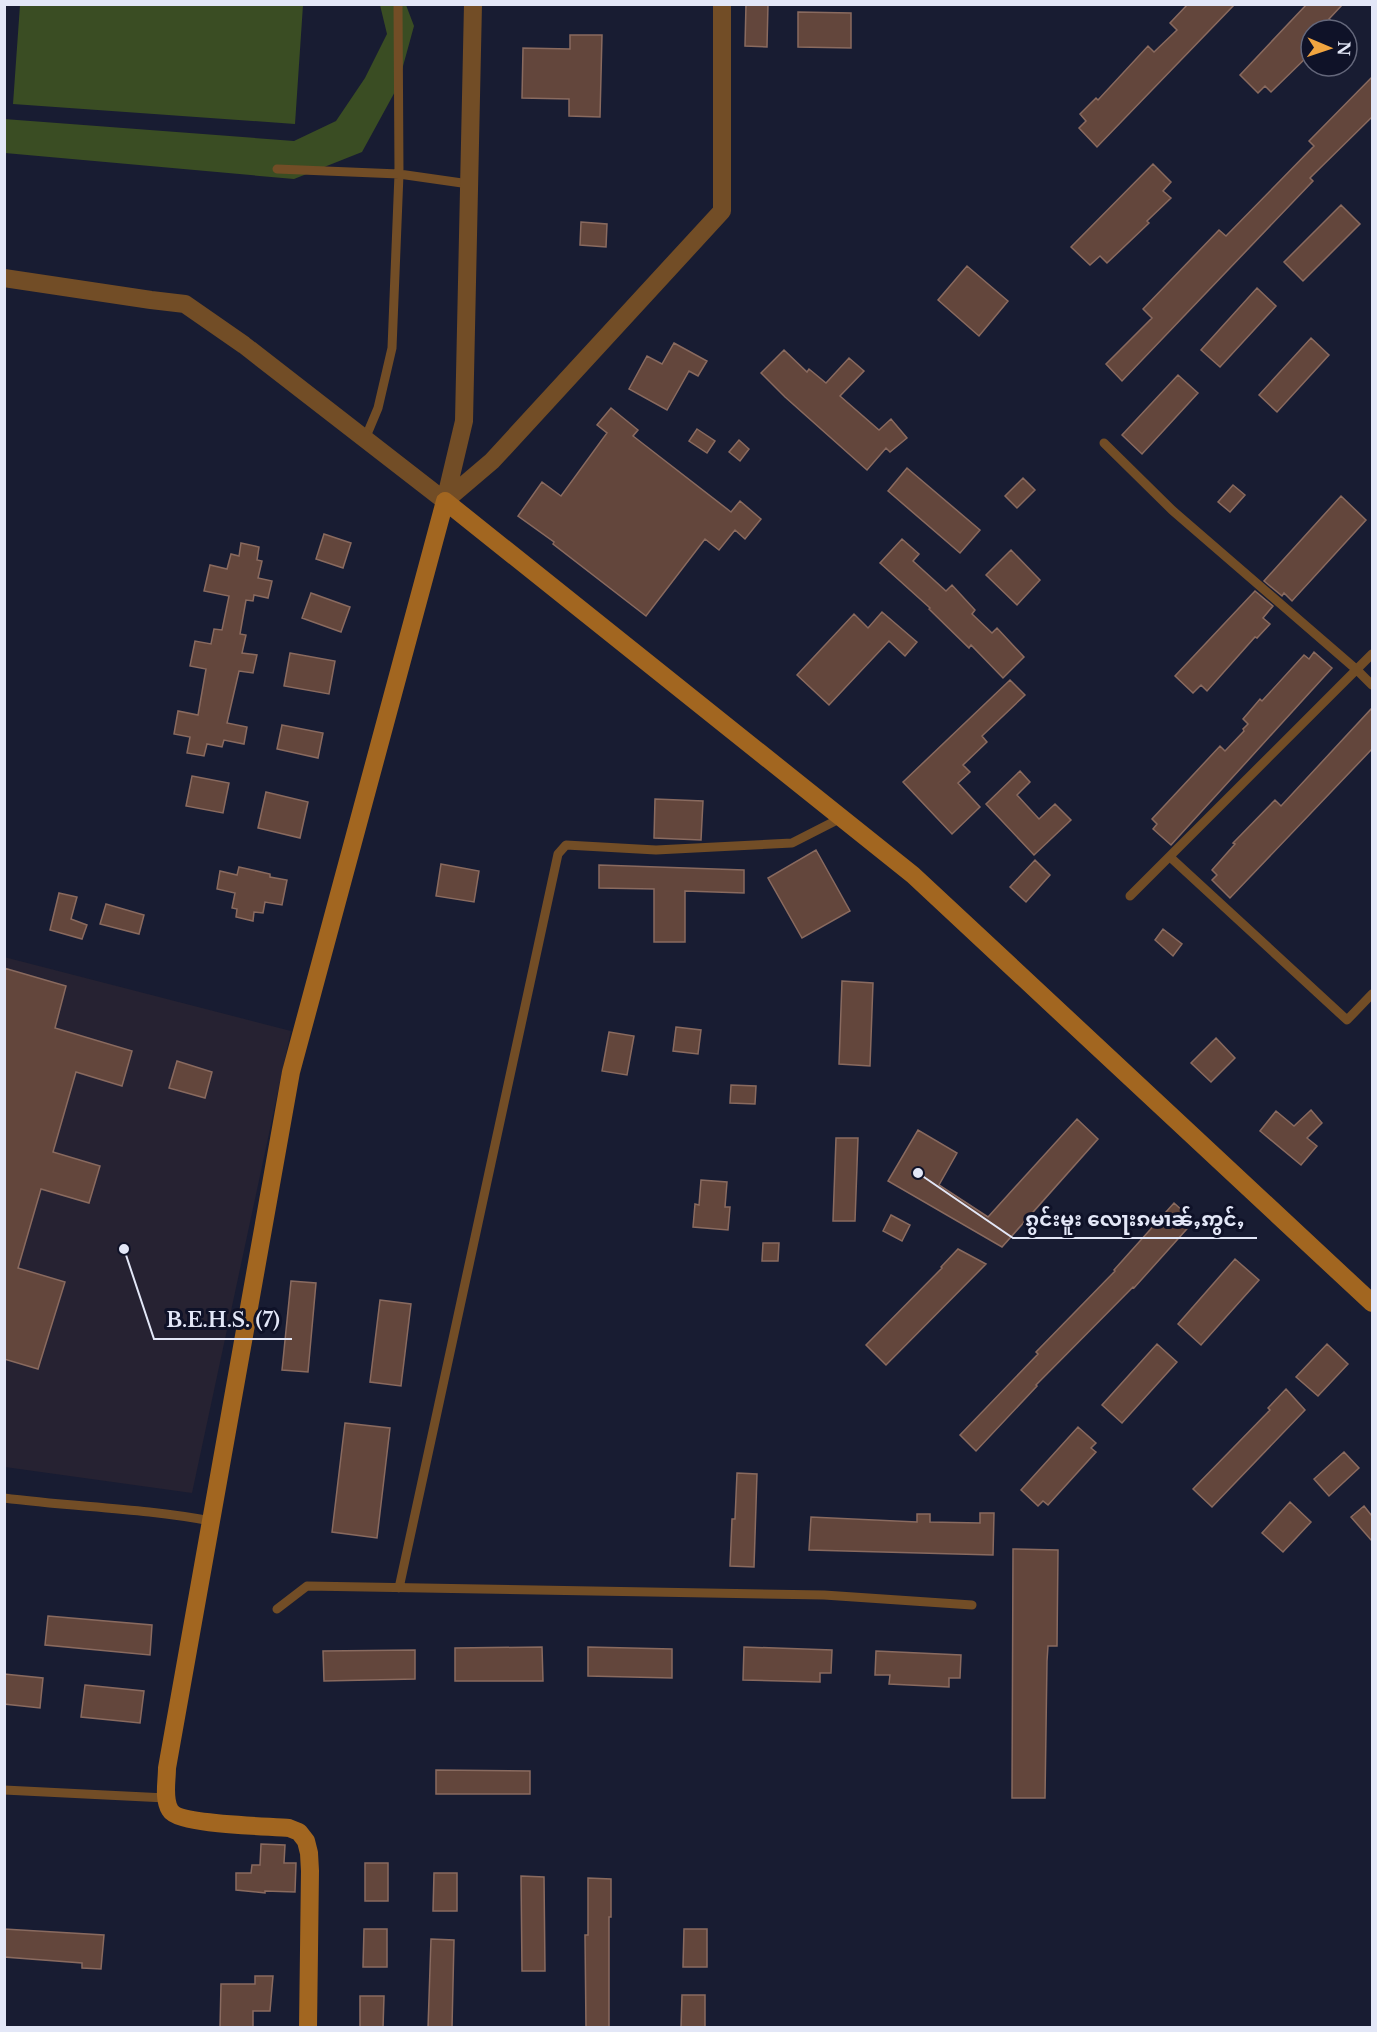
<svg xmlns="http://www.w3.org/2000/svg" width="1377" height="2032" viewBox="0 0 1377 2032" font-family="'Libre Baskerville','Noto Sans Myanmar',serif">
<rect width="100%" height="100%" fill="#181c32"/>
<!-- education -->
<path fill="#262232" d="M4,957L291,1031L192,1493L5,1467Z"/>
<!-- green -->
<path fill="#3a4d23" d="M20,5H303L295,124L13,104Z
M380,5H406L414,26L397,88L362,152L294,179L5,153L4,119L294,141L336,121L365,78L387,34Z"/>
<!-- building -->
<path fill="#63463c" stroke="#896a5f" stroke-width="1.5" d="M746,4H768L767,47L745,46Z
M1188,4H1235L1097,147L1079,128L1086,121L1080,114L1096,98L1098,100L1148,46L1154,52L1177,30L1170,23Z
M1307,4H1343L1329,19L1341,30H1311V53L1271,92L1265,86L1258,93L1240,75Z
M798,12L851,13V48L798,47Z
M570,35H602L600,117L569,116V99L522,98L523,48L570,49Z
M1372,77V117L1310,178L1313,181L1122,381L1106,364L1152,318L1143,309L1219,230L1226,236L1314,146L1309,141Z
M1153,164L1171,182L1163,191L1171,198L1147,221L1149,223L1107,263L1100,256L1090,265L1071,247Z
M1341,205L1360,224L1303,281L1284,262Z
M581,222L607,224L606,247L580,245Z
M967,266L1008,301L979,336L938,300Z
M1257,288L1276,306L1220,367L1201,350Z
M1311,338L1329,355L1277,412L1259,395Z
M674,343L707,361L698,376L689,371L667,410L629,389L647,356L662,364Z
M784,350L807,372L809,369L826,383L849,358L864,371L840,396L879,430L891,419L907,438L890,452L886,448L867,470L785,397L761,373Z
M1178,375L1198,393L1142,454L1122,435Z
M611,408L638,430L633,436L731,512L740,501L761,519L745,539L735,530L719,550L705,539L646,616L553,544L554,542L518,516L542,482L561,496L607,433L597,425Z
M697,429L715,441L707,453L689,441Z
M739,440L749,449L740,461L729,452Z
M907,468L980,530L960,553L888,491Z
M1023,478L1035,490L1017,508L1005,496Z
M1233,485L1245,495L1230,512L1218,502Z
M1341,496L1366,520L1292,601L1284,593L1282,596L1264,581Z
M324,534L351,543L343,568L316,559Z
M902,539L919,554L913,561L946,591L952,585L975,610L972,614L992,633L997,628L1024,657L1003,678L971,645L969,648L929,609L930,608L880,563Z
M241,543L259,547L257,560L262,561L258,578L272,581L268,598L254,595L253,601L246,600L240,634L246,635L242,653L257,655L253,673L239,671L227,723L247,727L244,744L224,740L222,747L207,744L204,756L187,753L190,737L174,734L178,711L198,715L206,669L190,666L195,641L211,644L214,629L222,630L229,596L204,591L210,565L227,569L231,554L239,556Z
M1011,550L1040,580L1017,605L986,575Z
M1255,591L1273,606L1263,618L1270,624L1257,638L1255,637L1207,691L1201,685L1193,693L1175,676Z
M311,593L350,607L341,632L302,618Z
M882,612L917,642L905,656L889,641L829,705L797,675L854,614L868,628Z
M1314,652L1332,668L1171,845L1153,829L1157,824L1152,819L1220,746L1225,751L1244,731L1243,729L1248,724L1243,719L1260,699L1262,701L1304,655L1309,659Z
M290,653L335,661L329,694L284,686Z
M1010,680L1025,695L982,736L987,742L963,765L970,772L958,783L980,807L952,834L903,782Z
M1372,708V749L1230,898L1212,880L1217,875L1212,870L1235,844L1233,843L1275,800L1281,806Z
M282,725L323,733L318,758L277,749Z
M1020,771L1030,782L1017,795L1039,819L1055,804L1071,820L1034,855L986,804Z
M192,776L229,783L223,813L186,806Z
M266,792L308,802L300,838L258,828Z
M655,799L703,801L701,840L654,838Z
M816,850L850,911L802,938L768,878Z
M1035,860L1050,875L1026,902L1010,887Z
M441,864L479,871L474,902L436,896Z
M599,865L744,870V893L685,891V942H654V889L599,888Z
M239,867L270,874V877L287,880L282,905L265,902L263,913L254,912L253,921L236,917L237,909L232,908L235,893L217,889L220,871L237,875Z
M59,893L77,897L71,919L87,925L82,939L50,930Z
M106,904L144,915L139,934L100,924Z
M1163,929L1182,944L1173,956L1155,940Z
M4,968L66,986L55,1028L132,1051L122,1086L76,1072L53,1152L100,1166L89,1203L41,1189L18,1268L65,1282L38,1369L4,1359Z
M842,981L873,983L870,1066L839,1064Z
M676,1027L701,1030L698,1054L673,1051Z
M609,1032L634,1036L627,1075L602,1071Z
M1216,1038L1235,1058L1211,1082L1191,1063Z
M177,1061L212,1072L205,1098L169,1088Z
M731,1085L756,1086L755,1104L730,1103Z
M1311,1110L1322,1123L1307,1138L1317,1146L1301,1165L1260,1131L1276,1111L1294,1126Z
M1077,1119L1098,1139L1002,1247L888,1181L918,1130L957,1153L939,1185L988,1217Z
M836,1138H858L855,1221H833Z
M701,1180L727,1182L725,1207H730L728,1230L693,1227L695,1204L699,1205Z
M1174,1203L1194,1221L1134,1288L1133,1287L1036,1385L1037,1386L976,1451L960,1435L1038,1354L1036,1352L1115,1271L1114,1270Z
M891,1215L910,1225L902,1241L883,1231Z
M763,1243H779L778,1261H762Z
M958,1249L986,1264L886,1365L866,1345L942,1268L941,1267Z
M1235,1259L1259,1280L1201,1345L1178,1324Z
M291,1281L316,1283L308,1372L282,1370Z
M380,1300L411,1304L401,1386L370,1382Z
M1157,1344L1177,1362L1122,1423L1102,1405Z
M1327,1344L1348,1364L1318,1396L1296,1377Z
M1286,1389L1305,1410L1212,1507L1193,1489L1270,1410L1268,1408Z
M345,1423L390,1428L377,1538L332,1532Z
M1078,1427L1096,1443L1091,1448L1096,1452L1048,1505L1043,1501L1038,1506L1021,1490Z
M1344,1452L1359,1468L1329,1496L1314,1479Z
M737,1473L757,1474L754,1567L730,1566L732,1519H735Z
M1290,1502L1311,1522L1283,1552L1262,1533Z
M1364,1506L1372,1516V1541L1351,1517Z
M980,1513H994L993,1555L809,1550L811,1517L917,1522V1514H930V1522L980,1523Z
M1013,1549L1058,1550L1057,1646H1048L1047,1661L1045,1798H1012Z
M48,1616L152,1625L150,1655L45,1645Z
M542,1647L543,1681H455V1648Z
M588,1647L672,1649V1678L588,1676Z
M744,1647L832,1650L831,1673H820V1682L743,1680Z
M415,1650V1679L324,1681L323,1651Z
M876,1651L961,1655L960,1678H949V1687L889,1684L890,1675H875Z
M4,1674L43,1678L40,1708L4,1704Z
M85,1685L144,1691L140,1723L81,1717Z
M436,1770L530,1771V1794H436Z
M261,1844L285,1845L284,1863H296L295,1892L265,1891V1893L236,1890V1873H251L252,1865H260Z
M365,1863H388V1901H365Z
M434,1873H457V1911H433Z
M521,1876L544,1877L545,1971H522Z
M588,1878L611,1879V1917H609V2028H586L585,1935H588Z
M4,1929L104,1935L101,1969L82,1968V1963L4,1957Z
M364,1929H387V1967H363Z
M684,1929H707V1967H683Z
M431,1939L454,1940L452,2028H428Z
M255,1976H273L270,2011H253V2028H220L221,1984H255Z
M682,1995H705V2028H681Z
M360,1996H384L383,2028H360Z"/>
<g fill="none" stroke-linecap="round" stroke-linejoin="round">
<!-- lane -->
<path stroke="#724d26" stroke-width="9" d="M277,169L399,174L469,184
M365,439L378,408L392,348L399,174L398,4
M1104,443L1172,510L1357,670L1372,685
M1170,857L1347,1020L1372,994
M1130,896L1372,654
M4,1498C73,1507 143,1508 211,1521
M399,1588L558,854L566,845L656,850L792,843L841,818
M277,1609L307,1586L824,1595L972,1605
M4,1790L166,1798"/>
<!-- street -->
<path stroke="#724d26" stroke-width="18" d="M4,278L151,300L185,304L244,345L445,501
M445,501L492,461L722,211V4
M445,501L464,421L473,4"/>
<!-- secondary -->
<path stroke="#a26620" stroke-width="18" d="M308,2028L310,1871L309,1853L306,1841L299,1832L289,1828C269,1826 178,1825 170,1810C163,1799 167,1781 167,1768L291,1072L445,501L913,875L1372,1303"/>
</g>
<!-- callouts -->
<path fill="none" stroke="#e3e7f7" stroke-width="2" d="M918 1173L1013 1238H1257M124 1249L154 1339H292"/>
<g fill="#e3e7f7" stroke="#0f1228" stroke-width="2">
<circle cx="918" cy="1173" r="6"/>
<circle cx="124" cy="1249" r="6"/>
</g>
<g font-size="20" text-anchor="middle" font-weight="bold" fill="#e3e7f7" stroke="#0f1228" stroke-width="6" stroke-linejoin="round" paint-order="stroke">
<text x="1135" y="1226">ၵွင်းမူး လေႃးၵမၢၼ်ႇဢွင်ႇ</text>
<text x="223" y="1327">B.E.H.S. (7)</text>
</g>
<!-- border -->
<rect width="1377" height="2032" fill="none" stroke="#e3e7f7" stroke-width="12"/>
<!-- north arrow -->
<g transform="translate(1329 48) rotate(92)"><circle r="28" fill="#0f1228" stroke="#64677b" stroke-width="1.5"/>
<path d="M0-4.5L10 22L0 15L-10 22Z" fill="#f1a540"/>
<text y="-9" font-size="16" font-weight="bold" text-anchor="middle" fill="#e3e7f7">N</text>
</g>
</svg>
